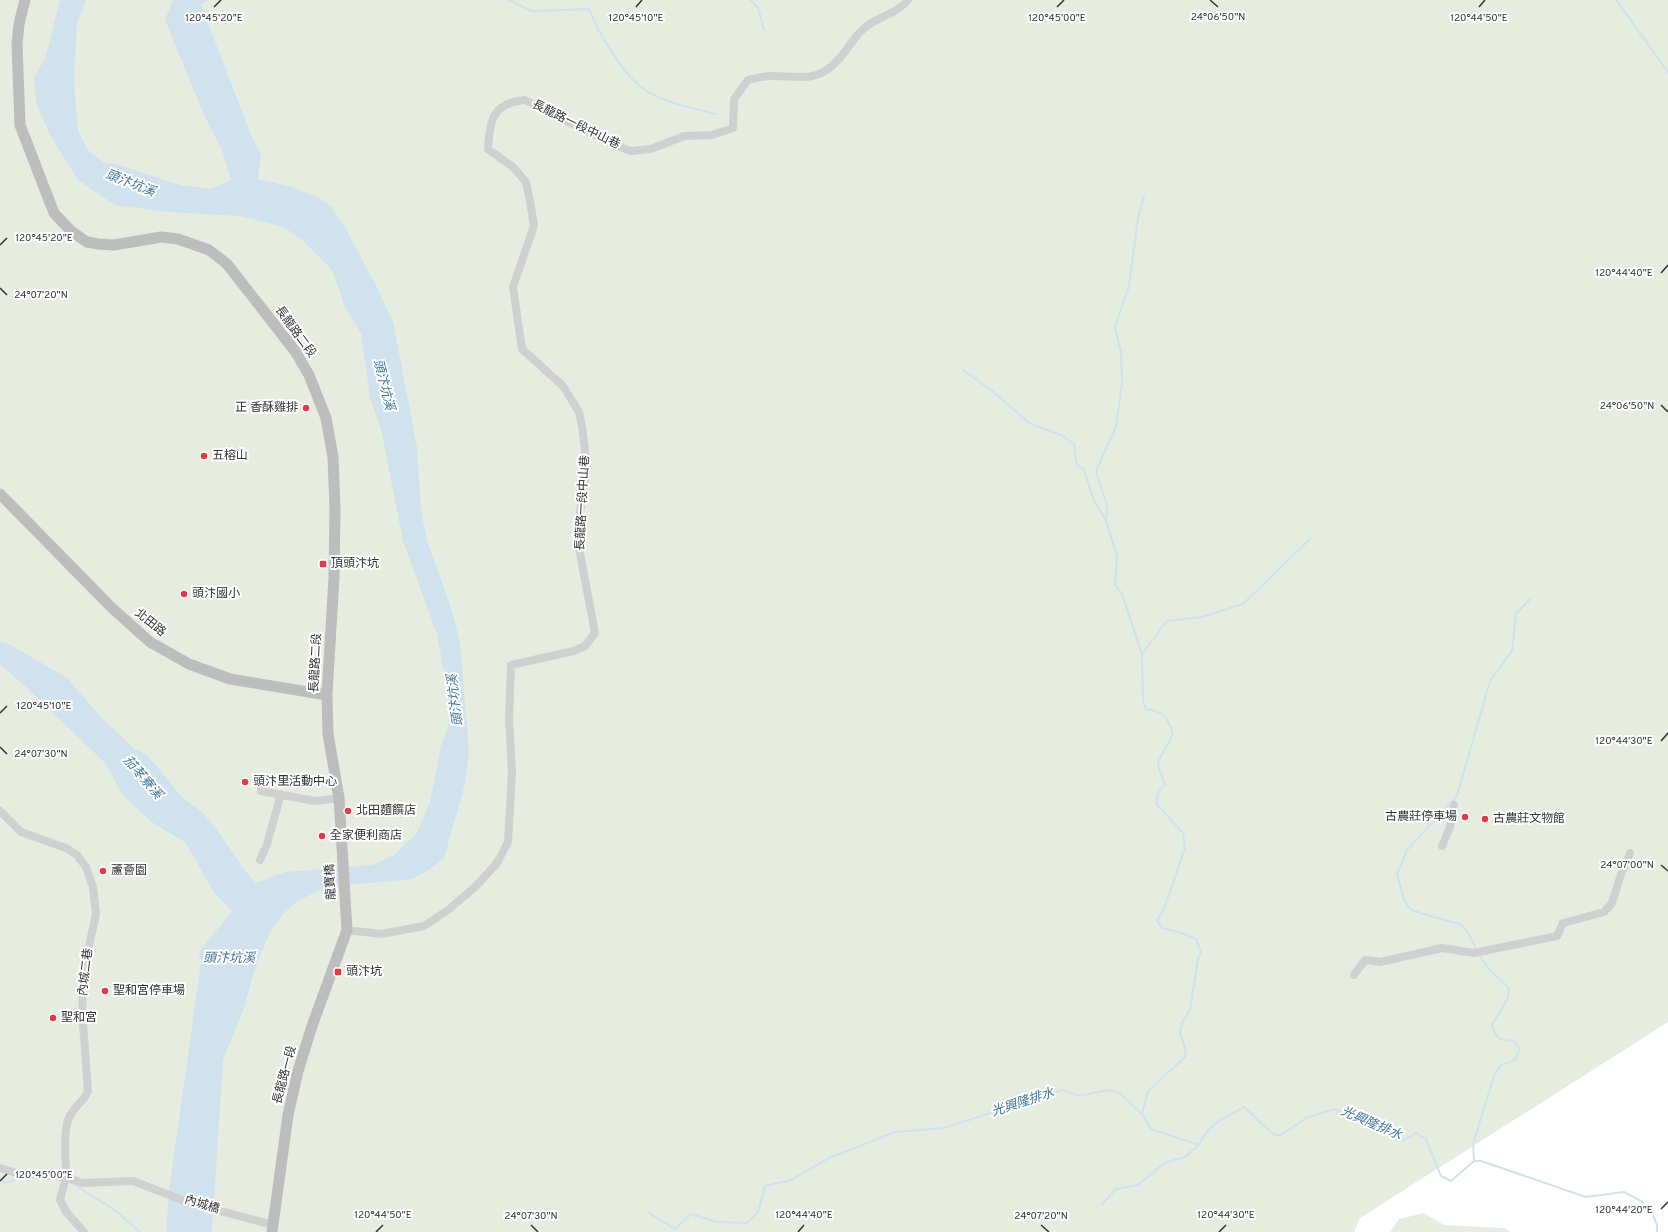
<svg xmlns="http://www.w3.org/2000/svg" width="1668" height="1232" viewBox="0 0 1668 1232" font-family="Overpass,'Noto Sans TC',sans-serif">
<rect width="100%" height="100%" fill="#fff"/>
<!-- green -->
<path fill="#e6ecdf" d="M0,0H1668V1022L1360,1218L1354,1232H0Z
M1424,1213L1444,1225L1504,1228L1511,1232H1390L1399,1219Z"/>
<!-- water -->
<path fill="#cfe2ee" d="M60,0H86L77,23L74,80L78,131L88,150L103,162L120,165L180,185L211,189L231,180L222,150L204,115L165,20L173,0H208L201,5L251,135L261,154L258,179L292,187L317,197L331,206L343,224L376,285L393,322L417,447L421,511L427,541L450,605L460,642L469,753L465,784L444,858L430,869L412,879L348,885L319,891L299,900L283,914L270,932L254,971L244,1008L223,1060L212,1232H166L170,1184L201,962L199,952L232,911L214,893L186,843L150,821L122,794L106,764L26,687L0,665V642L9,644L67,678L98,714L133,748L147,755L182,797L203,813L217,830L246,872L256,883L285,872L373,865L394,855L417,833L430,802L441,746L450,721L446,683L437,634L403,541L381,429L370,398L361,333L345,307L332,270L303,241L284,227L240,216L169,212L115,205L78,180L50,135L36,103L34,78L46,56Z"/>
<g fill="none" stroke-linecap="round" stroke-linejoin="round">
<!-- stream -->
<path stroke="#cfe2ee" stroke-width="2" d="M509,0L532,11L589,9C599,34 627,83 652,94C672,104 695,109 716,114
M750,0L758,8L764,30
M1616,0L1668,72
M963,370L991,390L1029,423L1061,435L1074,444L1076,463L1084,470L1094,501L1106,520
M1142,654L1167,621L1202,617L1243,604L1311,538
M1477,951L1469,934L1462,925L1423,914L1410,909L1404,900L1397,874L1407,850L1457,796L1490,681L1512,651L1516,614L1530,599
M1142,1114L1148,1091L1186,1056L1185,1048L1180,1033L1182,1023L1190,1010L1198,959L1201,952L1196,939L1182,933L1162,928L1157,920L1164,909L1185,848L1183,833L1156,803L1158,793L1165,784C1163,778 1159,771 1158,765C1158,758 1171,741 1173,733C1167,717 1164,711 1146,709L1143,701L1142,654L1122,594L1115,584L1117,556L1106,521L1107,505L1096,471L1116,427L1122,384L1121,352L1115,327L1129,286L1138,218L1144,196
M1474,1161L1473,1144L1494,1076L1501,1065L1514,1061L1520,1049L1513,1041C1499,1040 1496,1039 1492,1025L1508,998L1509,988L1490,970L1479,955
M0,1179L5,1183L24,1177
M72,1183L116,1211L140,1232
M1102,1204L1116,1189L1138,1185L1164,1163L1185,1157L1199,1145
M649,1213L675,1229L691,1214L717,1222L747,1223L758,1212L765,1186L791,1180L827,1159L895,1132L944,1128L1062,1090L1080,1096L1107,1090L1118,1092L1142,1114L1151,1129L1199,1145C1210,1122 1223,1119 1244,1107L1274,1135H1281L1306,1118L1335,1109L1348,1115L1374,1123L1404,1140L1416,1133L1426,1139L1441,1176L1451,1181L1474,1161H1481L1586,1197L1624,1192L1641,1201L1651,1211L1657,1225V1232"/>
<!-- street -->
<path stroke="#d0d0d0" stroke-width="8" d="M261,778V791L315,801L339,798
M0,811L21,832L66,848L77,855L86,867L93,887L96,914L85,965L82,1011L88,1091C84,1101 76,1105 71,1114C62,1126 66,1161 66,1177L82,1183L133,1181L190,1203L273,1225
M341,833L370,831
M1442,846L1450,827L1454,805
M260,860L267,844L281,794
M347,930L381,934L424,926L448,910L476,886L497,863L508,842L512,772L509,719L511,665L574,651L585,646L595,633L579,548L580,512L587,466L582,426L579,412L563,386L522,349L513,287L534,226L530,201L526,182L513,167L488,149C490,120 492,103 525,100L612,144L631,151L651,149L684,136L712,135L733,128L734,99L748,80C756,78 764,76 772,76C797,76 816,83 835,63C847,52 854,35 867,26C881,15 895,15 908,0
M1354,975L1365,960L1380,962L1442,948L1474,953L1557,936L1563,923L1604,912L1612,903L1622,871L1625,867L1630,853
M0,1168L17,1173L66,1177L60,1200L67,1213L84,1232"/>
<!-- secondary -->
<path stroke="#bdbdbd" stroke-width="11" d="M25,0L19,24L17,44L20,125L54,213L71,231L87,242L98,244L114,245L161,237L178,239L209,250L227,264L295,351L309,375L326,418L333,457L335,508L334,577L327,695L328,734L339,798L347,930L312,1026L298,1071L288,1115L272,1232
M0,494L112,608L150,642L189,664L230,679L327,695"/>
</g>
<!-- ticks -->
<path fill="none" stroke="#333" stroke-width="1.5" d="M1210,0L1218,7M214,7L221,0M636,7L642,0M1057,7L1064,0M1479,7L1485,0M0,245L7,238M1661,273L1668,265M0,288L7,295M1661,405L1668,412M0,713L7,706M1661,741L1668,733M0,747L7,754M1661,865L1668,871M0,1181L7,1174M1661,1209L1668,1202M531,1225L538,1232M1041,1225L1049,1232M376,1232L383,1225M798,1232L804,1225M1219,1232L1226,1225"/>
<!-- markers -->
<g fill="#e63946" stroke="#fff" stroke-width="1.5">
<circle cx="306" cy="408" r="4"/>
<circle cx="204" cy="456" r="4"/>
<rect x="319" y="560" width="8" height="8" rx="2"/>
<circle cx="184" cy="594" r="4"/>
<circle cx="245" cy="782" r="4"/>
<circle cx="348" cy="811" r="4"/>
<circle cx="1465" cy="817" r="4"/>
<circle cx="1485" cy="819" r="4"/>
<circle cx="322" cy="836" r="4"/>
<circle cx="103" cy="871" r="4"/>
<rect x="334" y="968" width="8" height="8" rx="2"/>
<circle cx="105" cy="991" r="4"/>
<circle cx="53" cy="1018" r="4"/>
</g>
<g text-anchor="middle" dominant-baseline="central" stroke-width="4" stroke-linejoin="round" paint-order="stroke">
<!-- street labels -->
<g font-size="12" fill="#333" stroke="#fff">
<text transform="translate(576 125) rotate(26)">長龍路一段中山巷</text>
<text transform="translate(295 332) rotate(54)">長龍路二段</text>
<text transform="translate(583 503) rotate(-87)">長龍路一段中山巷</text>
<text transform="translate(150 623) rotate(39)">北田路</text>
<text transform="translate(316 663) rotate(-87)">長龍路二段</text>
<text transform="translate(331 882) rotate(-93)">龍寶橋</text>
<text transform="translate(86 972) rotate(-83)">內城二巷</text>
<text transform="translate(285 1075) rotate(-75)">長龍路一段</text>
<text transform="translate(202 1205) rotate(17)">內城橋</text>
</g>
<!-- poi labels -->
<g font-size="12" fill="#333" stroke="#fff" text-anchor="start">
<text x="298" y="408" text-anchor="end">正 香酥雞排</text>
<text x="212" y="456">五榕山</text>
<text x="331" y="564">頂頭汴坑</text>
<text x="192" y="594">頭汴國小</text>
<text x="253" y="782">頭汴里活動中心</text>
<text x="356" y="811">北田麵饌店</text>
<text x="1457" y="817" text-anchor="end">古農莊停車場</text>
<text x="1493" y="819">古農莊文物館</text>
<text x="330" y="836">全家便利商店</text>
<text x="111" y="871">蘆薈園</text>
<text x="346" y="972">頭汴坑</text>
<text x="113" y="991">聖和宮停車場</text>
<text x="61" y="1018">聖和宮</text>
</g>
<!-- water labels -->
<g font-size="13" font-style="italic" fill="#3f7597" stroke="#fff">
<text transform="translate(130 184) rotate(21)">頭汴坑溪</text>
<text transform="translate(383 385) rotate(76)">頭汴坑溪</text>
<text transform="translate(456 700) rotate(-97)">頭汴坑溪</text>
<text transform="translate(142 778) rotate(49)">茄苳寮溪</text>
<text x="229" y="959">頭汴坑溪</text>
<text transform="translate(1023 1103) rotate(-18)">光興隆排水</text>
<text transform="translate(1371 1124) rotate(23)">光興隆排水</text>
</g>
</g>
<g font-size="10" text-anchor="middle" fill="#333" stroke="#fff" stroke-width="4" stroke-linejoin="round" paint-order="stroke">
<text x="1218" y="20">24°06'50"N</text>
<text x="636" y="21">120°45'10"E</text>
<text x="1057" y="21">120°45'00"E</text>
<text x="1479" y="21">120°44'50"E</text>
<text x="214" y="21">120°45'20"E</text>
<text x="44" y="241">120°45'20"E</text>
<text x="1624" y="276">120°44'40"E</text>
<text x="41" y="298">24°07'20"N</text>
<text x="1627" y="409">24°06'50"N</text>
<text x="44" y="709">120°45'10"E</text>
<text x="1624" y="744">120°44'30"E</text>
<text x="41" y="757">24°07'30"N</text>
<text x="1627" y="868">24°07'00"N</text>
<text x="44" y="1178">120°45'00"E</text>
<text x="1624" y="1213">120°44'20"E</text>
<text x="383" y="1218">120°44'50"E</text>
<text x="804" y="1218">120°44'40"E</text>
<text x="1226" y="1218">120°44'30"E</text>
<text x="531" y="1219">24°07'30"N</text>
<text x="1041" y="1219">24°07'20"N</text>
</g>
</svg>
